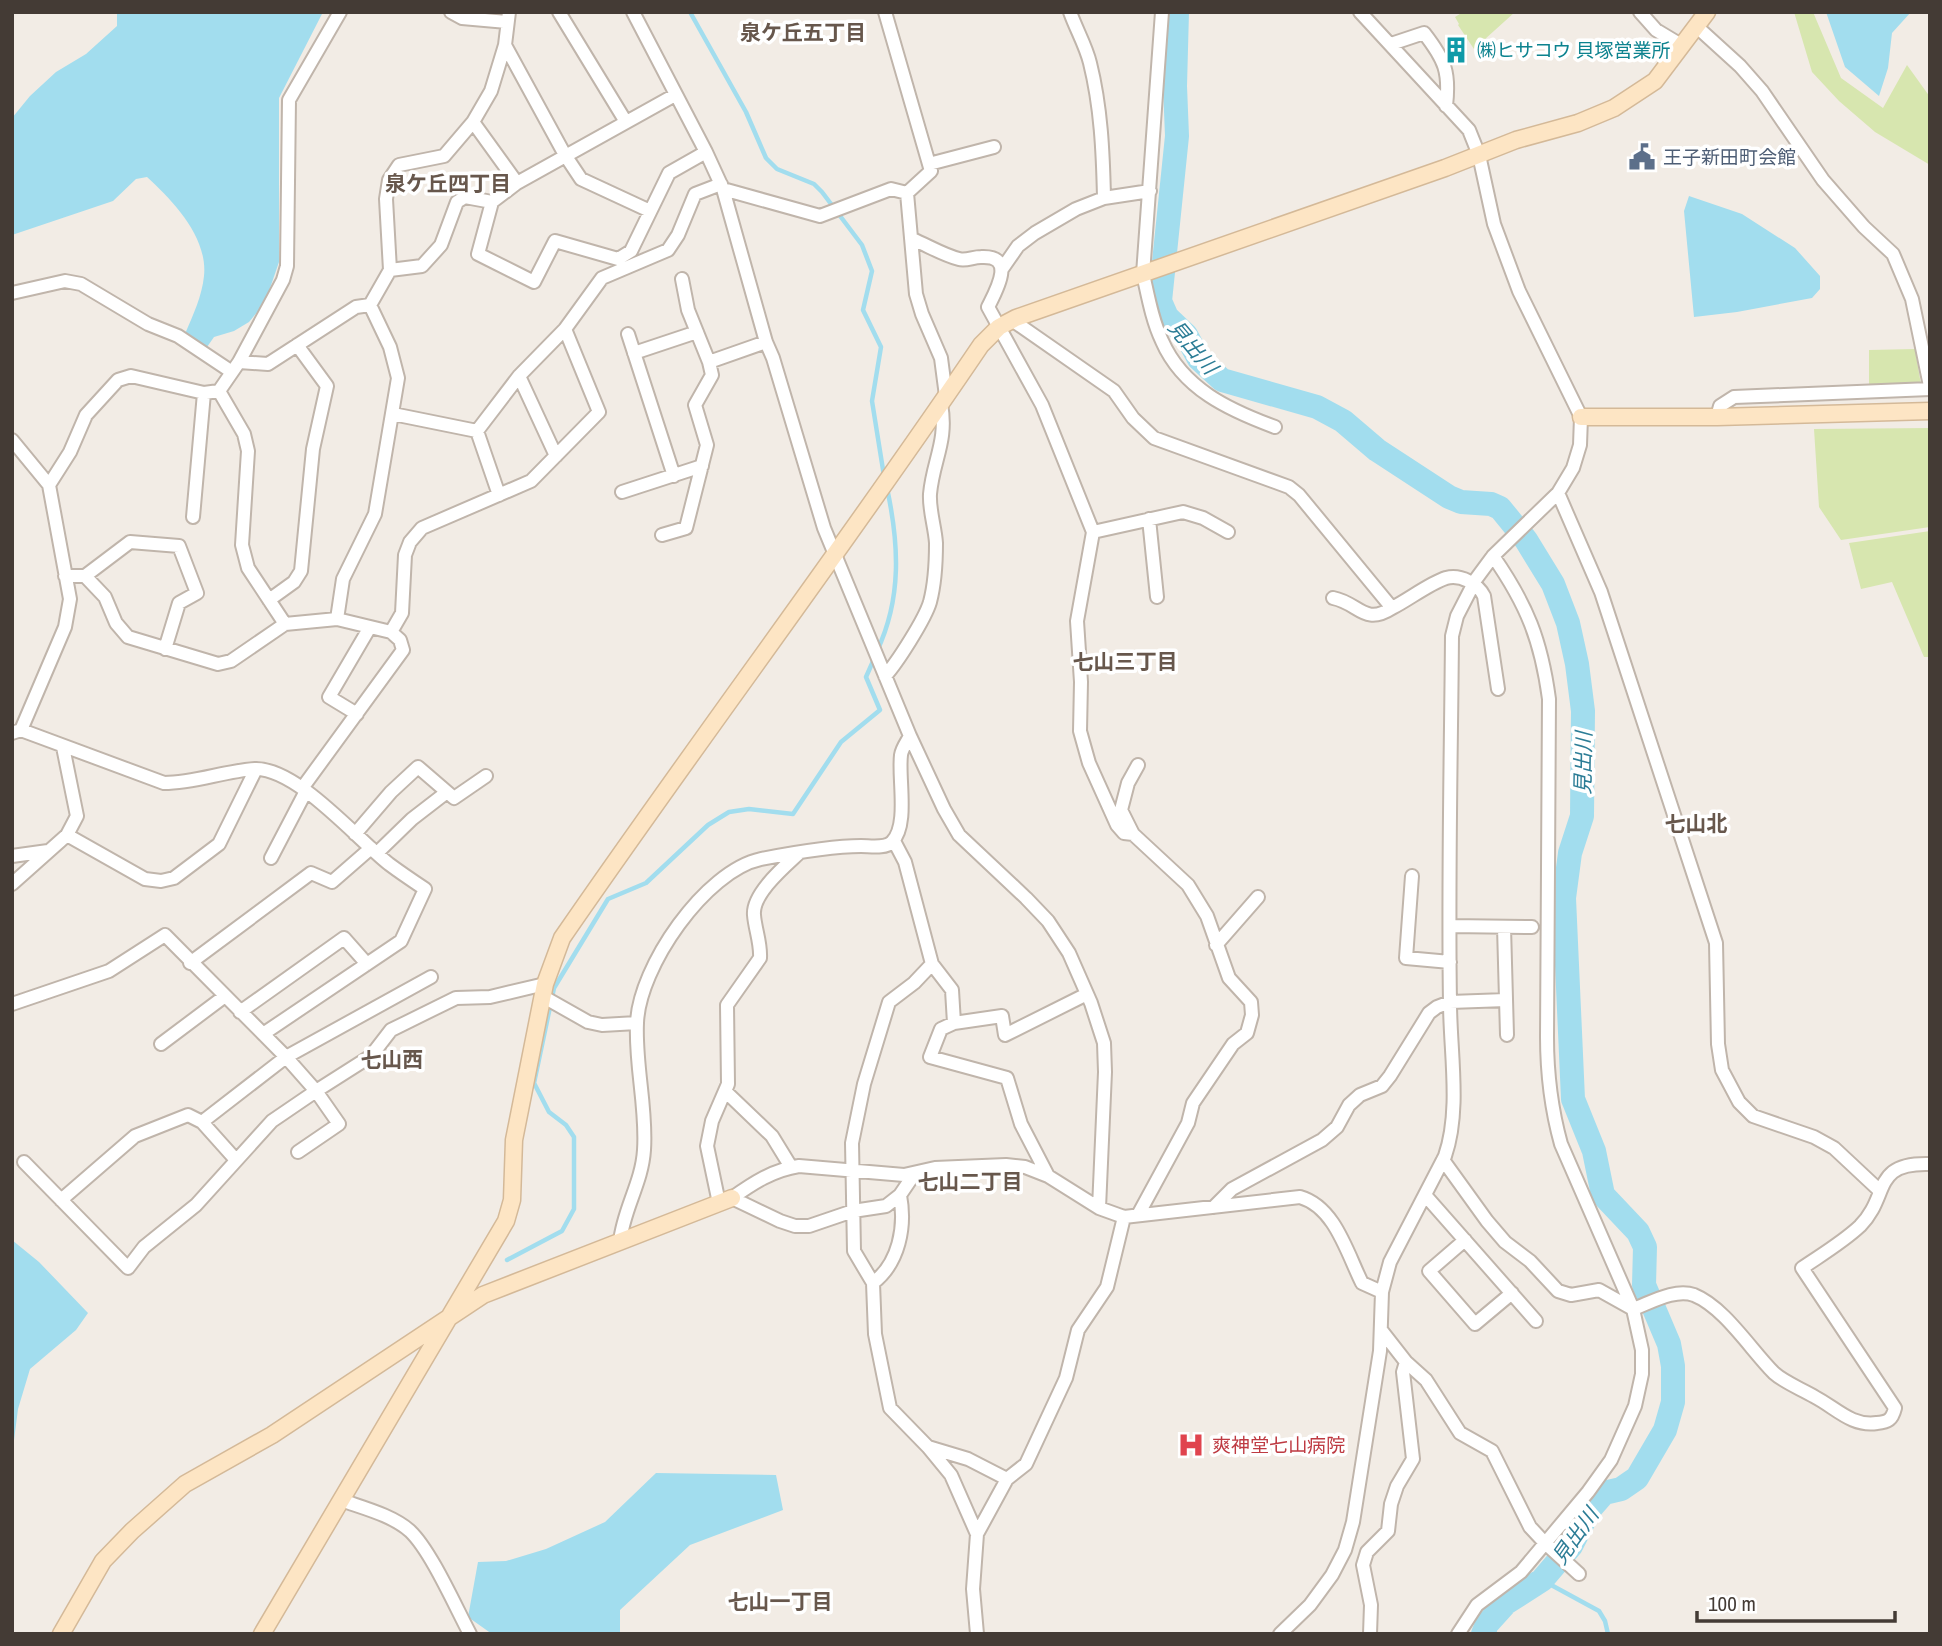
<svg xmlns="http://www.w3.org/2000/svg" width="1942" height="1646" viewBox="0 0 1942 1646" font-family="'Archivo Narrow','Noto Sans JP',sans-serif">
<rect width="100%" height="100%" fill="#f2ece5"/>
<!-- green -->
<path fill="#d7e6af" d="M1463,12H1515L1474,49L1458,25L1459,24L1455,17Z
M1794,12H1813L1841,78L1883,108L1907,65L1930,97V165L1875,132L1839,101L1812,72Z
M1915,349L1921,385L1869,387V350Z
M1930,428V527L1841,540L1819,507L1814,429Z
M1930,531V657H1924L1892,582L1861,589L1849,543Z"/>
<!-- water -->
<path fill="#a2ddee" d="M117,12H323L279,98V262L268,294L259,310L249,322L234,331L214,337L207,347L185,334C193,315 202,296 204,276C208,237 173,201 147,177L136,179L113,201L12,235V118L30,96L56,72L86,54L117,26Z
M1826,12H1911L1892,33L1888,68L1879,96L1845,67Z
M1689,196L1742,214L1795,248L1820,276V289L1812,298L1737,312L1694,317L1684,211Z
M12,1240L39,1262L88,1313L76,1330L30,1369L18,1409L12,1456Z
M656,1473L776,1475L783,1510L690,1545L620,1610V1634H492L468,1617L478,1562L506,1561L546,1549L605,1522Z"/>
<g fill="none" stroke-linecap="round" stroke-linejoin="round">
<!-- stream -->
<path stroke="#a2ddee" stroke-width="4.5" d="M690,12L746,112L766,158L777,169L814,184L822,192L862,245L872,271L863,310L881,347L872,401L884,476
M877,651C902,598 899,544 887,488
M507,1260L562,1231L574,1209V1137L566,1125L549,1112L534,1083L554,988L608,899L646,883L708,825L729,812L749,809L793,814L841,742L880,710L866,677L874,659
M1542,1580L1599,1611L1605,1621L1608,1634"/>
<!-- river -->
<path stroke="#a2ddee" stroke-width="24" d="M1177,12L1175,86L1177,136L1160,301L1167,317L1186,335L1199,359L1222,380L1317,407L1343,421L1377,450L1449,497L1461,502L1491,504L1500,508L1526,540L1553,584L1568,623L1577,664L1583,711L1582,816L1570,853L1564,898L1573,1099L1594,1151L1603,1195L1638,1232L1645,1247L1644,1285L1669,1344L1673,1366V1402L1665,1430L1637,1478L1621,1489L1604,1493L1590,1509L1571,1546L1542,1580L1506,1603L1487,1624L1483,1634"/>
<!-- street casing -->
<g stroke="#c0b5ab" stroke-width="16">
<path id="street" d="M451,12L462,18L507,22
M559,12L626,122
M633,12L706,152L723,189L766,342L773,358L824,528L910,736L944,809L959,835L1026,898L1048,921L1069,953L1091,1003L1104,1043L1105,1072L1099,1208
M1070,12C1076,29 1086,46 1090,63C1101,107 1103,152 1104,198
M1162,12L1143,274C1148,296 1152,320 1162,341C1183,389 1229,410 1275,427
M1640,12L1656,30L1681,45
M1696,26L1740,66L1762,91L1823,180L1864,227L1893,254L1912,299L1930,386
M1391,44L1424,33C1445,60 1450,72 1446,106
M505,45L565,155L581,179L650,211
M675,95L517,183L492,202L478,254L534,282L555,241L618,259L631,251L669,173L706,152
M473,122L517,183
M929,164L994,147
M723,189L820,216L891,189L907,193L931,171L885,12
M907,193L916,294L922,314L941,358L946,396
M912,239C927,245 943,255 959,259C966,261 973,257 981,257C1017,255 996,291 988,307L1042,405L1093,532L1077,621L1081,682L1080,731L1089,763L1117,825L1124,833L1133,834
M1002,269L1018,246L1035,233L1076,209L1104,198L1150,191
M390,270L422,266L441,245L457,202L465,197L492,202
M12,293L65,281L81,284L148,324L178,336L232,372
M1012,320L1114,391L1133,418L1154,438L1289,487L1299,495L1392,608C1408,600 1430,583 1446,578C1461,574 1478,584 1484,596L1498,689
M628,334L674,476
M634,353L697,332
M239,362L268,364L356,307L370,305
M709,362L766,342
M519,376L556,456
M219,391L239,362L283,280L287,266L289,100L340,12
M393,414L477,431L499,495
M1717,417L1720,406L1734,397L1930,389
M477,431L519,376L565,329L602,278L668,250L678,235L695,194L721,184
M12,440L49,485L70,599L65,627L21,730L12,733
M49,485L70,452L86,415L118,380L131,376L204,393L219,391L244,434L248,451L242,545L248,568L285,624L337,619L391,632L400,640L403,650L303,787
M622,492L702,466
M1558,493L1601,592L1716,943L1718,1044L1722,1070L1739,1102L1753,1116L1814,1137L1834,1148L1880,1191
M193,517L204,393
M1149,519L1157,597
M1093,532L1183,512L1203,518L1228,532
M662,535L686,528L707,445L695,405L712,375L709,362L688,310L682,279
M65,576H85L105,597L116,623L128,637L218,664L231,661L285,624
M85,576L130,542L179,546L197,593L179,603L165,649
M1333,598C1359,603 1364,626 1392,608
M269,600L294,582L301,571L313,449L327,386L297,345
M337,619L343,579L375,514L398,378L390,347L370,305L390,270L386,199L389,180L399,165L444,156L473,122L491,91L505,45L509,12
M391,632L402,613L405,555L410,542L422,528L531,481L599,412L565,329
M885,676C897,663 925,619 930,602C935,583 936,562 936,543C935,527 929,510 930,494C933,460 948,441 941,404
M357,714L329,697L370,627
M21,730L164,783C195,783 224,771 255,769C297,768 356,838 389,864C401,873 413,881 425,889L401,941L263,1034
M355,834L391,792L418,767L454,798L486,776
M67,835L145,879L161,881L174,878L219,844L256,769
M894,841L905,862L932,964L952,990L954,1023L1002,1016L1005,1035L1087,994
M377,853L412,819L447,792
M12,856L48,851
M271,858L306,791
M1412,876L1406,958L1450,962
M12,884L67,835L77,816L63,747
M1450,926L1532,927
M1504,927L1507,1035
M1216,945L1258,897
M190,963L311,873L332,882L371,848
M932,964L914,983L889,1002L864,1084L852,1143L854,1251L873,1283L875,1334L890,1408L928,1447L951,1475L977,1534
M542,996L588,1022L602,1025L637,1023
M12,1004L109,971L165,935L286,1057L316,1091L371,1056L391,1030L456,998L490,997L545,984
M240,1012L344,938L367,964
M954,1023L941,1029L930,1057L1007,1078L1021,1124L1048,1176
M161,1044L225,996
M725,1091L772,1136L791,1167
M202,1122L286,1057L431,977
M1443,1160L1487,1221L1505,1242L1530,1261L1558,1291L1571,1295L1599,1290L1633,1309C1650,1303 1675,1288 1694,1295C1724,1307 1751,1350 1774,1373C1785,1383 1802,1389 1815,1397C1836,1408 1852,1427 1877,1423C1888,1422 1892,1420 1895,1408L1802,1268C1821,1255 1843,1242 1860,1226C1890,1196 1871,1162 1930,1164
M24,1162L128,1268L144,1247L196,1205L272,1121L316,1091L339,1124L298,1152
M1425,1195L1536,1321
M732,1198C753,1183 773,1170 799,1166L904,1175L935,1168L1006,1165L1025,1167L1048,1176L1099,1208L1124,1217L1300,1197C1335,1207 1347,1253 1362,1283L1382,1292
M732,1198L780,1221L795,1226H809L853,1211L886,1206L900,1195L915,1173
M61,1200L135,1136L188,1115L202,1122L236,1160
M719,1203L707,1146L712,1121L728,1084L727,1005L760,958C761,943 755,929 754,915C752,894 784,867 798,854
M1214,1207L1232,1189L1322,1140L1337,1127L1349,1105L1360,1095L1382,1086L1390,1076L1429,1013L1437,1007L1450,1002L1506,1000
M1138,1215L1188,1123L1193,1103L1233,1044L1247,1033L1252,1015L1251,1002L1229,978L1207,916L1188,885L1133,834L1121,810L1128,783L1138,765
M1465,1240L1429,1271L1475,1324L1512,1293
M620,1242C623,1210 642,1183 644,1150C647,1108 635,1066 637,1023C639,967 705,871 761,859C792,853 830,846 861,846C870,846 885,849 892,842C909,825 898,778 901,755C902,748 907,742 910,736
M873,1283C899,1263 906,1227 900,1195
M1381,1330L1406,1362L1426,1380L1460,1433L1492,1451L1530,1527L1544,1542L1579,1574
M928,1447L968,1459L1007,1479
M341,1500C363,1508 392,1515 410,1531C431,1551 455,1606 470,1634
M977,1634L973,1589L977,1534L1007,1479L1026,1464L1066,1378L1078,1330L1107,1287L1124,1217
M1280,1634L1310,1605L1332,1575L1345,1550L1353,1522L1380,1351L1382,1292L1390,1262L1445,1156C1461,1110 1450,1051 1450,1003C1448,881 1451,758 1452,636L1457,616L1476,579L1493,556L1558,493L1573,468L1580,445L1581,417L1519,291L1494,224L1479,155L1469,130L1360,12
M1370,1634L1371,1605L1363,1565L1367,1552L1388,1531L1391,1504L1397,1486L1413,1459L1403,1372L1406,1362
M1458,1634L1477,1605L1521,1572L1588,1492L1611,1460L1635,1406L1642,1374V1350L1633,1309L1561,1144C1551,1108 1547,1074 1547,1037L1549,699C1541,640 1527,605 1493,556"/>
</g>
<!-- secondary casing -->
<g stroke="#d4b998" stroke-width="19">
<path id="secondary" d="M1581,417H1717L1930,411
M61,1634L103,1561L132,1531L185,1484L272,1435L483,1295L732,1198
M262,1634L506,1221L512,1200L514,1140L545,984L562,938C699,739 845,546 981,345L999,327L1016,318L1445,168L1516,140L1578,123L1614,108L1655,81L1707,12"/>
</g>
<!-- street -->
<use href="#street" stroke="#fff" stroke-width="12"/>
<!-- secondary -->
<use href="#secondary" stroke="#fde5c4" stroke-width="16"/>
</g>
<!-- icons -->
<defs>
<g id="building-bare" transform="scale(2.1)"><path d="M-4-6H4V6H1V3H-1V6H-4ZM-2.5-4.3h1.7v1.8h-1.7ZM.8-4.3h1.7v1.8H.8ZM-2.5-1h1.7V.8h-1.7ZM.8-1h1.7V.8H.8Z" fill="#0f9aa8" stroke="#fff" stroke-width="2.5" paint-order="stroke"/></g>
<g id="civic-bare" transform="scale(2.1)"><path d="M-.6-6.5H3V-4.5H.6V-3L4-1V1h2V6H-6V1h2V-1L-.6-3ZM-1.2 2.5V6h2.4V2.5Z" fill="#5c6f8a" stroke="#fff" stroke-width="2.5" paint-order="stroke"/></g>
<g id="hospital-bare" transform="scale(2.1)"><path d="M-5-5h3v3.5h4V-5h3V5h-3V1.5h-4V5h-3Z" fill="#e0444e" stroke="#fff" stroke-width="2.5" paint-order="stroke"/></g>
</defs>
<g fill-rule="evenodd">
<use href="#building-bare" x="1456" y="50"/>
<use href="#civic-bare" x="1642" y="157"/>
<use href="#hospital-bare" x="1191" y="1445"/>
</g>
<g text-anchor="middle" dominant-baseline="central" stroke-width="7" stroke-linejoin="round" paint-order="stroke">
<!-- culture labels -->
<g font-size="19" fill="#0d838f" stroke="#fff" text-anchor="start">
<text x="1477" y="50">㈱ヒサコウ 貝塚営業所</text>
</g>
<!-- service labels -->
<g font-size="19" fill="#4e5e75" stroke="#fff" text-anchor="start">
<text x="1663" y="157">王子新田町会館</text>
</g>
<!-- health labels -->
<g font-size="19" fill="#be3a42" stroke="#fff" text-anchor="start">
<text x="1212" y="1445">爽神堂七山病院</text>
</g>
<!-- neighbourhood labels -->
<g font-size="21" font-weight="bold" fill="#67574c" stroke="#fff">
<text x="803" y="32">泉ケ丘五丁目</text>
<text x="448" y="183">泉ケ丘四丁目</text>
<text x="1125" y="661">七山三丁目</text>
<text x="1696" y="823">七山北</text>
<text x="392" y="1059">七山西</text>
<text x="970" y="1181">七山二丁目</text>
<text x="780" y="1601">七山一丁目</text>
</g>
<!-- water labels -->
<g font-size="21" font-style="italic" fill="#2c7d96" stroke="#fff">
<text transform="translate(1193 347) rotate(50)">見出川</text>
<text transform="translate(1583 763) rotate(-89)">見出川</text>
<text transform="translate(1575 1536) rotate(-55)">見出川</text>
</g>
</g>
<!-- border -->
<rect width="1942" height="1646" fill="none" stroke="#443b35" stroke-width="28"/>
<!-- scale -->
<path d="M1697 1611v10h198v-10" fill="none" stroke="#443b35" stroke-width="3.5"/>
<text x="1708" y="1611" font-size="21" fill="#443b35" stroke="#ffffff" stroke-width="5" paint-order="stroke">100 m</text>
</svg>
